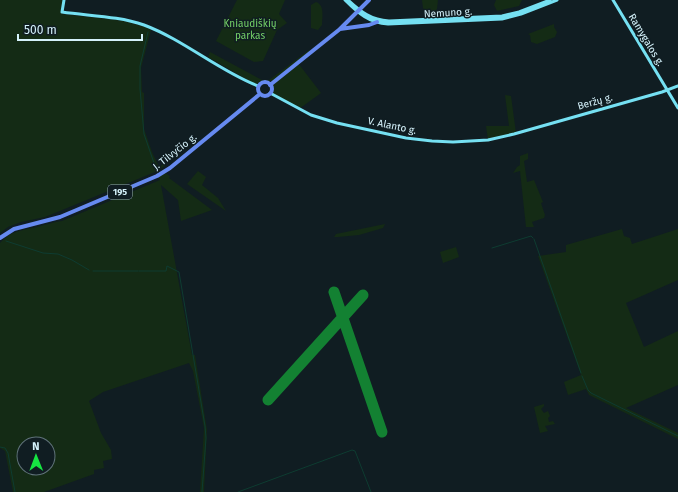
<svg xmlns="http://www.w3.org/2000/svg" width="678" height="492" viewBox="0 0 678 492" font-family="'Fira Sans',sans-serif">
<rect width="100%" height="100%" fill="#101d22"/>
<!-- green -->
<path fill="#142b15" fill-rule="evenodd" d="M0,0H64L62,14L124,21L145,27L151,30L141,68L142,92L144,93V129L152,152L159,167L165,163L166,165L155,173V172L45,217L21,222L8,227L0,233Z
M237,0H285L279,14L287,23L277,30L263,61L254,62L216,41Z
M422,0H438L437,9L433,13L427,12L423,8Z
M496,0H522L519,6L497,11L494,5Z
M316,2C325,5 322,17 322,25L318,30L311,28V5Z
M554,24V27L557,32L555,37L537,44L531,42L530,35L528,34Z
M309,50L310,52L273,81H264L258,84L253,83L208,57L210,52L262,80H269Z
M298,63L321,93L299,109L273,94V85Z
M505,95L511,96L516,133L488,140L486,126H509Z
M528,153V159L524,161L527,182L534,180L543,202L541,203L545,215L544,218L532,222L534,227H526L520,171L513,173L517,167L520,165V156Z
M198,171L206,177L202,185L218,198L226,211L187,184Z
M165,173L170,176L169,178L212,210L181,221L178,200L161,185L192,355H195L207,430L204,492H200L204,428L193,371L189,363L103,392L89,401L101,433L111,450L112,459L103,461L104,468L94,470V474L44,492H13L5,451L0,448V243C12,230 21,231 37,227C45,225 53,222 62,221L160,180L158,177ZM24,444H48V468H24Z
M385,224L383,228L359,235L338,237H334L336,234Z
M622,229L624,236L630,238L632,244L678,229V280L626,303L644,347L678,331V385L626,408L678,433V439L589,395L586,389L568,395L564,382L581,375L538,256L566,252V245Z
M456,247L459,257L443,263L440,252Z
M544,404V406L541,409L544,413L548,411L550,416L548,418L549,422L553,421L555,424L545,426L548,431L540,433L534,407Z"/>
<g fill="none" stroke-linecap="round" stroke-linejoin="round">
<!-- stream -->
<path stroke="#0e3c31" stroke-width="1" d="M148,32L140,66V89L144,134L156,169
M534,239L581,373
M6,241L43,253L58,254L72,260L89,270
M492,248L531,236L533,238
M93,271H138
M139,271H166L167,266L179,272L205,426L206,438L202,492
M582,376L588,390L591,393L678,436
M0,447L5,448L8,453L15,492
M238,492L352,450L355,451L371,492"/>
<!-- runway -->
<path stroke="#138132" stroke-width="11" d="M334,292L382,432
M268,400L363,295"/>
<!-- secondary -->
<path stroke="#75e0f2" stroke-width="3" d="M64,0L62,12C90,16 118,16 144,25C184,40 219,71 258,86
M345,0C358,13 369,23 388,24L502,19L521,14L557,0
M348,0C361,12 371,20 389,21L502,16L519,12L550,0
M613,0L678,108
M270,93L311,115L337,123L406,138L432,141L453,142L488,140L514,134L662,92L678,86"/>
<!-- primary -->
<path stroke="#668af0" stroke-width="4" d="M340,29L369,25L377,22
M258 89a7 7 0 1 1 14 0a7 7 0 1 1-14 0Z
M270,85L340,29L369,0
M0,238L14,229L60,217L157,176L170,168L260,94"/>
</g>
<g text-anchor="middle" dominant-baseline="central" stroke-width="3" stroke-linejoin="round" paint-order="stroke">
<!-- shield labels -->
<rect fill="#101d22" stroke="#9ab2ba" stroke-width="1" x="108" y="185" width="24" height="14" rx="3"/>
<g font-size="9" font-weight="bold" fill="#d5f2fb">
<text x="120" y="192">195</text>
</g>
<!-- street labels -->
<g font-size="10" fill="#d5f2fb" stroke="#101d22">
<text transform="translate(448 13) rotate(-3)">Nemuno g.</text>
<text transform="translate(646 40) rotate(59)">Ramygalos g.</text>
<text transform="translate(595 102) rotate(-16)">Beržų g.</text>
<text transform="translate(392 126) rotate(12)">V. Alanto g.</text>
<text transform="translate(175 152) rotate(-38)">J. Tilvyčio g.</text>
</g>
<!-- park labels -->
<g font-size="10" fill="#76d468" stroke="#101d22">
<text x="250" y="24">Kniaudiškių<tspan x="250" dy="12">parkas</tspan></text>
</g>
</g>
<!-- north arrow -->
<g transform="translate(36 456) rotate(359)"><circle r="19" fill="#101d22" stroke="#5f7279"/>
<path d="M0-3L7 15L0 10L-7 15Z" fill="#16e542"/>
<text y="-6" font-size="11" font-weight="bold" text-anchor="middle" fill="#d5f2fb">N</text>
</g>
<!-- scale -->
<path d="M18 34v6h124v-6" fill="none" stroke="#d5f2fb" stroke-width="2"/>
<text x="24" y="34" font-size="12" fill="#d5f2fb" stroke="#101d22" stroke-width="3" paint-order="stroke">500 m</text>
</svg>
